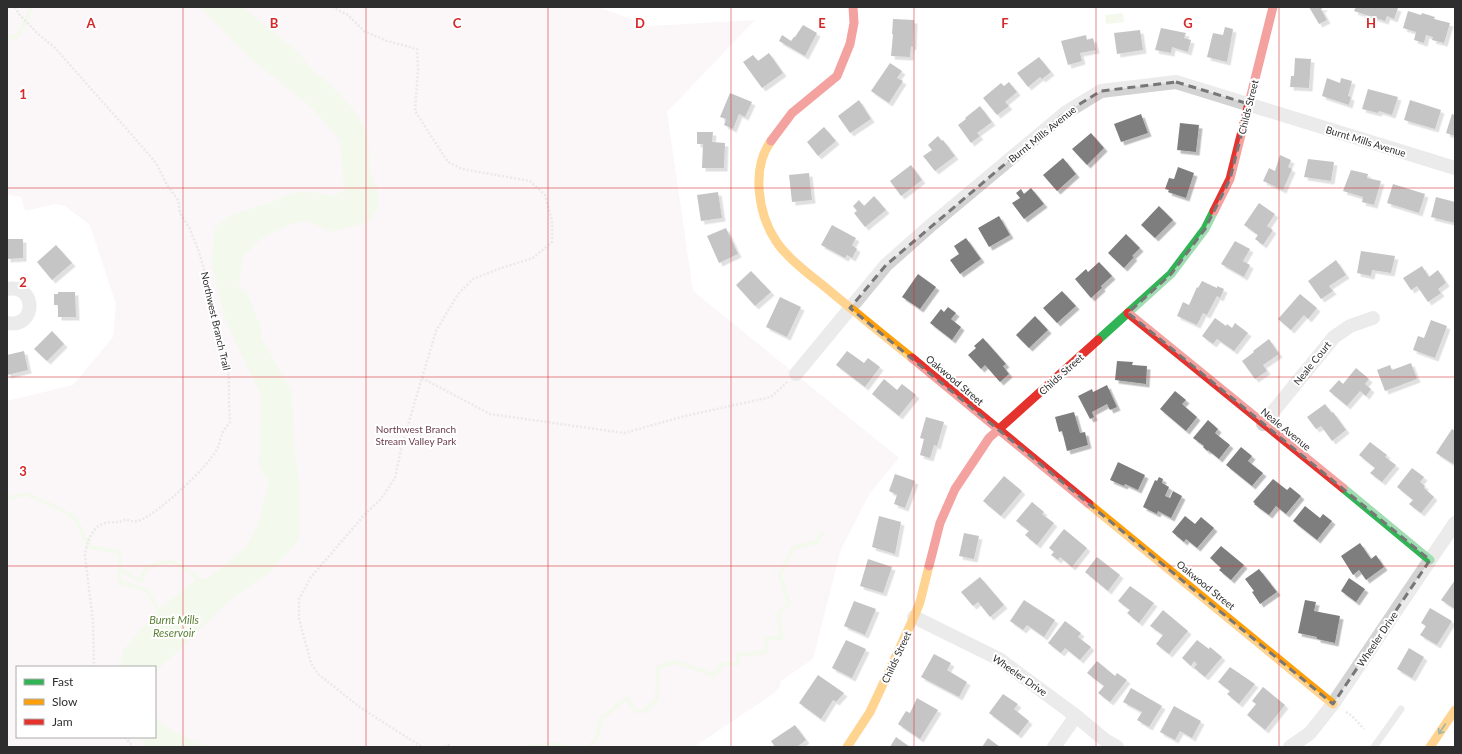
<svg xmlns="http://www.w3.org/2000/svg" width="1462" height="754" viewBox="0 0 1462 754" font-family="Lato,sans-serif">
<defs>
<filter id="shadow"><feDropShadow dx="3.5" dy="3.5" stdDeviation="0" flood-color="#0004"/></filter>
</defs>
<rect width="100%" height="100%" fill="#fff"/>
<!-- green -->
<path fill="#f5ecf0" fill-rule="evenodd" d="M7,7H598L650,26L755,20L667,112L693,291L899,458L870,493L841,549L813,659L781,681L779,688L770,696L694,747H7V401L73,385L113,337L116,304L90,225L65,206L55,204L25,211L21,197L7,195ZM17,667H155V737H17Z"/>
<!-- water -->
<path fill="#e6f2d8" d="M200,7H243L299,53L313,71L328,82L354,110L368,134L370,171L378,189V209L368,222L330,232L308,221L291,224L262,238L243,257L239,288L246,291L261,327V338L292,390L295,452L300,484L299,540L269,573L229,601L173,656L155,672V667H120L123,650L158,610L194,581H201L209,577L247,546L257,526L269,481L259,467L260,393L225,320L211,261L215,228L228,216L272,202L292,193L308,191L333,196L344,190L340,140L310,106L251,59Z
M1123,13L1124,22L1106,24L1105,15Z
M155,718L174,732L209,747H147L138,737H155Z"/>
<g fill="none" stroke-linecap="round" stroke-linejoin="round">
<!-- stream -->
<path stroke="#e6f2d8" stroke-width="4" d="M7,38L18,36L32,7
M7,498L26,494L56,507L75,518L90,547L119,552L120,582L147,590L160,613
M119,569L140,581L147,567L170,561L183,567L201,581L203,584
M529,747L553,744L565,747
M589,747L597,737L601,719L627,698L635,711H645L657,699L658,667L677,662L714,675L723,664H738V655L766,652L767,638H782L778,613L789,604L780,575L793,548L817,542L822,533"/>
</g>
<!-- building -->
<path fill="#7e7e7e" filter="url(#shadow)" d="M1309,7H1325L1321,9L1327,20L1319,24Z
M1356,7H1395L1398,8L1394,19L1387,16L1385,21L1354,11Z
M1408,11L1421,15L1422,13L1435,17L1434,19L1450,23L1444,43L1432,40L1433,37L1426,35L1424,43L1414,40L1416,32L1403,28Z
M893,19L914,20L913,47L911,46L910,57L891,56L893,34H892Z
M803,25L817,33L805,56L779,41L782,35L791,41L794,37H795Z
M1225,27L1233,29L1227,62L1207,57L1213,33L1223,35Z
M1161,28L1186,33L1184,38L1191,40L1188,52L1172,47L1171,53L1155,50Z
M1140,30L1143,50L1117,54L1114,33Z
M1086,35L1087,40L1093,38L1096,50L1080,53L1082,61L1068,65L1061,41Z
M769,53L783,73L762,88L743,62L753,55L758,61Z
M1039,57L1051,72L1042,79L1040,77L1028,87L1017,73Z
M1295,58L1311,59L1309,88L1290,87L1291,76H1294Z
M890,63L902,71L897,78L903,81L889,103L871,91Z
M1327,78L1340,83L1341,78L1352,81L1348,96L1351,97L1349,105L1322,96Z
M1009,82L1017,92L1005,102L1009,106L997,115L983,98L1001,83L1004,86Z
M1368,89L1398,97L1392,115L1379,111L1378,113L1362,109Z
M730,93L752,102L745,117L739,114L733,129L724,125L726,119L720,117Z
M859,100L871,119L850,133L838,116Z
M1410,100L1441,110L1435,129L1404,120Z
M980,106L992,122L977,133L980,136L971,143L958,125L966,119L965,118Z
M1141,114L1148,133L1121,142L1114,124Z
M1452,114L1455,115V136L1446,133Z
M1180,123L1199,125L1196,152L1177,150Z
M824,127L836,141L818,156L807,142Z
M697,132H713L712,142L725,143L724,168H702L703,144H697Z
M1091,133L1104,148L1087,165L1072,149Z
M938,136L942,141L943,140L955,156L935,171L923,156L932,150L928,145Z
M1280,155L1291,160L1288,167L1292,169L1283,190L1263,181L1269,168L1275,171Z
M1063,158L1076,174L1057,191L1043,175Z
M1308,159L1334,162L1331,181L1304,177Z
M911,165L922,180L901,196L890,181Z
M1178,167L1194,173L1186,198L1168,192L1169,190L1165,189L1169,178L1174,179Z
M1351,170L1368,174L1367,178L1381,181L1374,205L1362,202L1363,197L1343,191Z
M809,173L812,200L792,202L789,175Z
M1393,184L1425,194L1419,213L1387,203Z
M1031,188L1044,204L1024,219L1012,203L1020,198L1016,193L1021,189L1024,194Z
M718,192L722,218L701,221L697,195Z
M874,196L886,210L865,227L854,213L857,211L853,206L859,200L864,206Z
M1436,197L1455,202V223L1431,217Z
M1259,203L1275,214L1267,226L1273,230L1263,245L1255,239L1258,235L1244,225Z
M1159,206L1173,220L1155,238L1141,225Z
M999,216L1010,235L989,247L978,228Z
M832,225L856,238L852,245L857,249L852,258L847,255L845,258L821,245Z
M726,228L738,254L719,263L707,236Z
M1126,234L1140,248L1132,256L1134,257L1124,268L1108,253Z
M966,238L981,259L960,274L950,260L959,254L954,246Z
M7,239H23V258L7,259Z
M1235,241L1250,249L1243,261L1250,265L1244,277L1221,264Z
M56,245L72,263L52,280L37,262Z
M1361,251L1395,256L1391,273L1372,270L1371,276L1357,273Z
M1336,260L1346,275L1329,286L1333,291L1321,299L1308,281Z
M1099,262L1112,276L1101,286L1102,288L1091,298L1075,279L1086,269L1088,272Z
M1422,266L1429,277L1438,270L1446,283L1438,289L1441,293L1428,302L1417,286L1411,290L1403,278Z
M751,271L771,292L755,306L736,285Z
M918,274L936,287L920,309L902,297Z
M1202,281L1217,288V286L1224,289L1220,298L1217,296L1207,315L1203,313L1197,325L1177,316L1183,302L1189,305L1197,287L1198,288Z
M1062,291L1076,306L1057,323L1043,308Z
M58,292H75L76,317H58V305H54V294H58Z
M1300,294L1317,308L1308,319L1304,315L1291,330L1278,319Z
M780,297L801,307L787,337L766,327Z
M948,307L956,313L951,319L961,327L952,340L930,323L941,309L944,312Z
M1035,316L1048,330L1029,348L1016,335Z
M1215,318L1226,326L1227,324L1232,328L1235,323L1248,333L1234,351L1217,339L1213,344L1202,336Z
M1431,320L1447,326L1435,358L1413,350L1418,336L1424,338Z
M52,331L64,344L47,361L34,349Z
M983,338L1006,364L1003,366L1009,374L1000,382L985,365L981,369L968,355L976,348L974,346Z
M1269,339L1279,354L1263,365L1267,371L1255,379L1242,361L1254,352L1253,351Z
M24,351L28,370L7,375V355Z
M847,351L864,363L868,358L880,367L865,387L836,365Z
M1117,361L1133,362L1132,365L1147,366L1146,384L1115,380Z
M1411,363L1417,379L1385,391L1377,370L1390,365L1392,370Z
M1356,368L1369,379L1365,384L1371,389L1366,396L1360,391L1347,406L1329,391L1339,380L1343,384Z
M884,379L897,390L902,384L916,395L899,416L872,394Z
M1107,385L1117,407L1110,410L1107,404L1092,412L1094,417L1090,419L1078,396L1092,389L1093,392Z
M1175,391L1186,400L1182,404L1197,417L1186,431L1160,409Z
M1325,404L1332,413L1333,412L1346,430L1332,441L1321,426L1316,429L1307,417Z
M1074,412L1080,433L1085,432L1088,445L1067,451L1062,431L1059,432L1055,417Z
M926,417L944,422L937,446L934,445L930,458L920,455L924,439L920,438Z
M1208,420L1218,429L1215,433L1230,445L1219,459L1208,450L1207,451L1203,447L1204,446L1193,438Z
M1452,429L1455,431V461L1453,464L1436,453Z
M1370,442L1387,455L1385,457L1396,465L1382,482L1370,473L1375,468L1359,455Z
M1241,447L1252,456L1248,461L1263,473L1252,486L1226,465Z
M1118,462L1145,475L1138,490L1125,484L1124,486L1110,480Z
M1412,468L1424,477L1420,482L1425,486L1424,488L1434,497L1421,513L1409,504L1413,500L1397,487Z
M895,474L915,481L905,508L894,504L897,495L889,491Z
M1004,476L1022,491L1001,516L983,501Z
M1159,477L1163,479L1162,483L1169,487L1165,496L1170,498L1173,491L1182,496L1171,518L1158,511L1157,514L1143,507L1155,480L1157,481Z
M1273,479L1287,490L1290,487L1301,496L1286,514L1276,506L1269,515L1254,504L1255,503L1253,502Z
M1032,502L1044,512L1042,514L1054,523L1037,545L1025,535L1029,531L1016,521Z
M1305,506L1320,518L1323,514L1332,521L1317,540L1293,521Z
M879,516L901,522L895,554L872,547Z
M1185,516L1195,524L1201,517L1214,528L1197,548L1186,539L1184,542L1172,532Z
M1064,529L1087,548L1072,567L1060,557L1058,560L1051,555L1054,552L1049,548Z
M964,533L979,536L974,559L959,556Z
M1360,543L1371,559L1376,555L1384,567L1366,580L1359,570L1353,575L1341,556Z
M1221,546L1244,565L1231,580L1219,570L1221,568L1210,558Z
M1097,557L1120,575L1108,591L1085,572Z
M868,559L892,567L883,593L860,586Z
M1259,569L1277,592L1260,604L1252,592L1254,591L1245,579Z
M980,577L1004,605L990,617L978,602L973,606L961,592Z
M1349,578L1365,589L1356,602L1341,591Z
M1455,580V609L1441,600Z
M1130,586L1154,603L1139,623L1127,613L1130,610L1118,601Z
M1024,600L1055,620L1044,637L1027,625L1023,630L1010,621Z
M1305,600L1316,602L1314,611L1340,616L1335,643L1317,639V637L1298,633Z
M854,601L876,609L865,635L844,626Z
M1430,608L1452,621L1437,645L1420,635L1426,626L1421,623Z
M1163,610L1188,631L1169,654L1156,644L1163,635L1150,626Z
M1065,621L1081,633L1078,637L1091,647L1080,660L1065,648L1061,653L1048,643Z
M846,640L866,649L852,678L832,668Z
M1197,640L1209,649L1210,647L1222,657L1205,677L1194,668L1197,664L1194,661L1191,666L1182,658Z
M1409,648L1424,657L1412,678L1397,669Z
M934,654L951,663L947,670L967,682L959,697L921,677Z
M1097,661L1115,676L1117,673L1127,680L1110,702L1098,693L1104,686L1087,673Z
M1230,667L1255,684L1239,704L1227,694L1230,691L1218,682Z
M818,675L844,693L836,702L833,700L821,719L799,703Z
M1263,687L1285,705L1265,730L1247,715L1256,704L1252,701Z
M1131,688L1162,706L1149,727L1137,720L1142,712L1123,702Z
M1003,694L1018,704L1014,709L1029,721L1018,735L989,713Z
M917,698L938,710L920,739L898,724L906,711L910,713Z
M1174,706L1201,721L1192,738L1180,731L1175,740L1160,732Z
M795,725L806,740L797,747H775L771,741Z
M896,737L910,747H890Z
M988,738L1000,747H982Z"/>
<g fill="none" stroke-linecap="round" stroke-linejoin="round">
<!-- path -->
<path stroke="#cfcfcf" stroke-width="2.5" stroke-dasharray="2 2" stroke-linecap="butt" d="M15,7L19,14L37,33L55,48L131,134L156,163L167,185L178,200L180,213L189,227L198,249L210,290L211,307L223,345L229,377V404L230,422C228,425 225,428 223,432C220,437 220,444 217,449C208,467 157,515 138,521C134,522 130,521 126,519C119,524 112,521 105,523C92,526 86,544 85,556L93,622L94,667
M332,7L348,15L364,31L387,41L417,49L418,70L415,111L448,162L462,169L530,181L545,195L552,221V242L533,258L501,268L473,279L458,294L436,331L402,445L395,478L381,499L366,513L311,577L299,599V619L311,663L318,674L361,708L422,747
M422,378L490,414L624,433L685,416L771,397L787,382
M1346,712L1352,716L1364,729
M125,737L133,747
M444,747L449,745L450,747"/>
<!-- lane -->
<path stroke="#d3d3d3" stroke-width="7" d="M1374,747L1401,709"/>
<!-- street -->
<path stroke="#d3d3d3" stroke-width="14" d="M7,289C37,283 37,329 7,323
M796,374L886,265L930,226L1065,113L1101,91L1176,82L1455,168
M1263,424L1334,337L1350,326L1373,318
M914,617L999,659L1076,716L1105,740L1117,747
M1054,747L1076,716
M1290,747L1310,733L1333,704L1455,523"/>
<!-- fast -->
<path stroke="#30b455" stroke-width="9" d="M1098,340L1171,274L1205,229L1214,211
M1343,488L1430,560"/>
<!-- slow -->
<path stroke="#ff9f0a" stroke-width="9" d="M771,141C751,168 758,214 776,241C786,257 810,275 825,287C854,311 883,335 912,358
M1089,504L1333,704
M847,747L870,712L914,617L920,602L929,566
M1430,747L1455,710"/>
<!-- jam -->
<path stroke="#e5322d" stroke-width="9" d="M771,141L792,113L837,76L850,44L854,23L853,7
M1214,211L1230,179L1273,7
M1128,313L1343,488
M912,358L1089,504
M929,566L940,523L955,489L989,438L1098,340"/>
</g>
<!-- one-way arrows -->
<defs><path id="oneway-shaft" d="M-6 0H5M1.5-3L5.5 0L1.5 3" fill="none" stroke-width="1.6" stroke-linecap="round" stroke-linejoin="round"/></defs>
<use stroke="#2f5d3c" href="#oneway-shaft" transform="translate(1442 729) rotate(124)"/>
<!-- marked area -->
<path d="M0 0H1462V754H0ZM1176,82L1249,104L1230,179L1205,229L1171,274L1128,313L1430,560L1333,704L850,308L886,265L1065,113L1101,91Z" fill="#fff" fill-opacity=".55" fill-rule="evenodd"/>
<path fill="none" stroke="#777" stroke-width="3" stroke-dasharray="8 5" stroke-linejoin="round" d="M1176,82L1249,104L1230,179L1205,229L1171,274L1128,313L1430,560L1333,704L850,308L886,265L1065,113L1101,91Z"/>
<!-- grid -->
<path fill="none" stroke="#d62828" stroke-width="1" stroke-opacity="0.55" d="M183,7V747M366,7V747M548,7V747M731,7V747M914,7V747M1096,7V747M1279,7V747M7,188H1455M7,377H1455M7,566H1455"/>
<g text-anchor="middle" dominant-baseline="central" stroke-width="4" stroke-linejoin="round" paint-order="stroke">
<!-- street labels -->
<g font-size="10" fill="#2e2e2e" stroke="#fff">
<text transform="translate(1248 107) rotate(-76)">Childs Street</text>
<text transform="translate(1042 134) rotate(-39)">Burnt Mills Avenue</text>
<text transform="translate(1366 141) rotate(17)">Burnt Mills Avenue</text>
<text transform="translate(216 321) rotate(77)">Northwest Branch Trail</text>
<text transform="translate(1312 363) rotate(-51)">Neale Court</text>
<text transform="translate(1061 374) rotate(-42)">Childs Street</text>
<text transform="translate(955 380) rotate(40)">Oakwood Street</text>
<text transform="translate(1286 429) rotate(39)">Neale Avenue</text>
<text transform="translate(1206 585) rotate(39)">Oakwood Street</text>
<text transform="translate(1377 639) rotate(-56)">Wheeler Drive</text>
<text transform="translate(896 657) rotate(-65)">Childs Street</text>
<text transform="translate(1020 675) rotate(35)">Wheeler Drive</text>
</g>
<!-- park labels -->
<g font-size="10" fill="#6b3b4d" stroke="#fff">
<text x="416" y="429">Northwest Branch<tspan x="416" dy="12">Stream Valley Park</tspan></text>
</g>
<!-- water labels -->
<g font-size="11" font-style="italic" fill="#5b8034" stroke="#fff">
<text x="174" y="619">Burnt Mills<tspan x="174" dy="13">Reservoir</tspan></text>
</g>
</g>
<g font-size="13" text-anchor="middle" font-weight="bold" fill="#d62828" stroke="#fff" stroke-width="4" stroke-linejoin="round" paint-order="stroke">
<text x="91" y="28">A</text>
<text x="274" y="28">B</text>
<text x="457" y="28">C</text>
<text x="640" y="28">D</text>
<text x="822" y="28">E</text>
<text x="1005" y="28">F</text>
<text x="1188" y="28">G</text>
<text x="1371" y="28">H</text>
<text x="23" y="99">1</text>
<text x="23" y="287">2</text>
<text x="23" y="476">3</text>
</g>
<!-- border -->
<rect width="1462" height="754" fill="none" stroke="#2e2e2e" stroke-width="16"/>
<!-- legend -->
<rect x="16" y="666" width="140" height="72" fill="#ffffff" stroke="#ababab"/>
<rect x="24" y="679" width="20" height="6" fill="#30b455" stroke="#ababab"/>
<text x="52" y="686" font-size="12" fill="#2e2e2e">Fast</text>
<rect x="24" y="699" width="20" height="6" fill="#ff9f0a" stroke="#ababab"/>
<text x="52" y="706" font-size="12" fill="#2e2e2e">Slow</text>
<rect x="24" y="719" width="20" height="6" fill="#e5322d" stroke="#ababab"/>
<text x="52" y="726" font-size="12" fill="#2e2e2e">Jam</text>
</svg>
